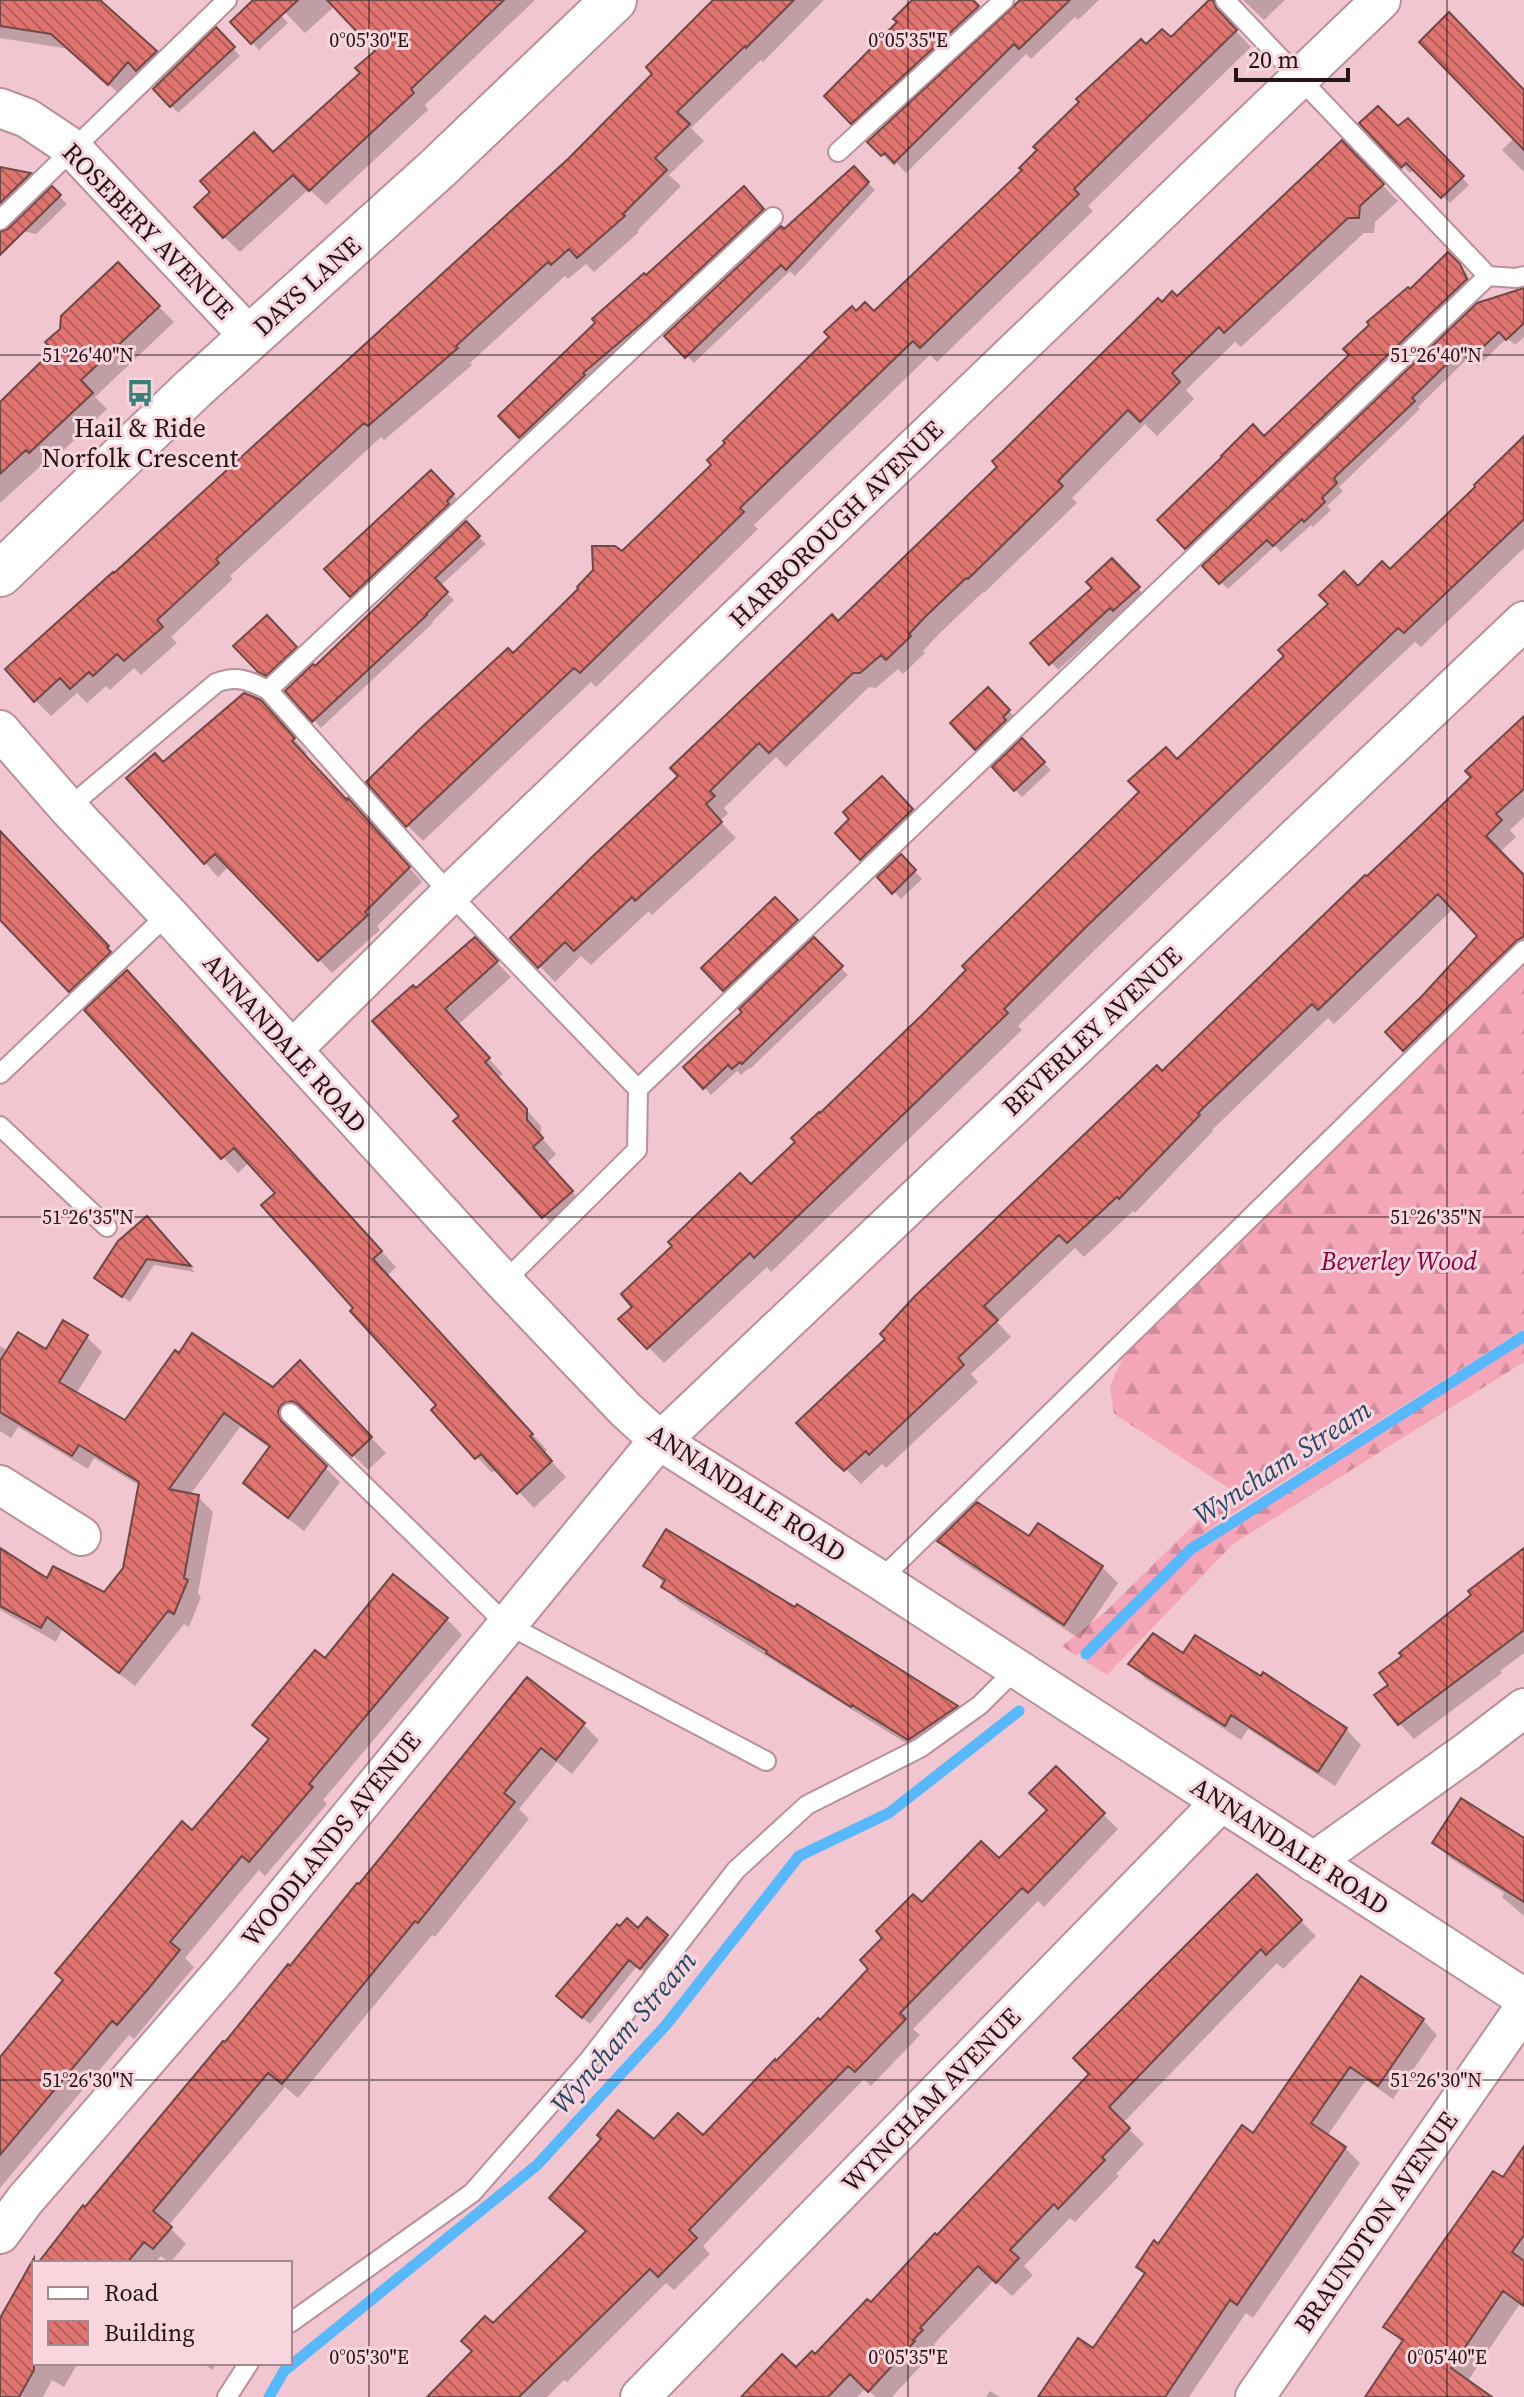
<svg xmlns="http://www.w3.org/2000/svg" width="1524" height="2397" viewBox="0 0 1524 2397" font-family="'Source Serif 4',serif">
<defs>
<pattern id="forest-firs" width="22" height="20" patternUnits="userSpaceOnUse" patternTransform="scale(2)"><rect width="22" height="20" fill="#f4a5b8"/><path d="M5 1l3.5 6h-7zM16 11l3.5 6h-7z" fill="#d18d9d"/></pattern>
<pattern id="building-back-hatch" width="6" height="6" patternUnits="userSpaceOnUse" patternTransform="scale(2)"><rect width="6" height="6" fill="#df7470"/><path d="M-1 5l2 2M0 0l6 6M5-1l2 2" fill="none" stroke="#b45e5b"/></pattern>
</defs>
<rect width="100%" height="100%" fill="#f2c6d0"/>
<!-- forest -->
<path fill="url(#forest-firs)" d="M1524,966V1329L1221,1521L1186,1547L1077,1656L1062,1646L1104,1613L1230,1489L1114,1414L1110,1387L1126,1350Z
M1524,1338V1362L1233,1544L1107,1675L1085,1661L1192,1553L1220,1531Z"/>
<!-- shadow -->
<path fill="#0003" d="M0,0H103L101,4L171,68L153,85L145,77L125,99L69,49L0,38Z
M256,0H267L288,23L259,50L233,22Z
M276,0H329L335,6L305,33L274,1Z
M440,0H535L425,105L428,110L326,205L309,189L240,252L224,237L273,154Z
M716,0H824L763,62L761,60L691,128L704,141L669,175L681,186L637,231L639,232L594,272L586,264L568,279L565,276L470,363L472,365L443,390L384,440L381,437L230,576L233,579L171,637L177,643L141,675L134,668L110,690L106,686L87,703L77,693L51,716L35,700L113,575L569,160L655,74Z
M915,0H971L985,15L859,130L827,96L900,22Z
M1023,0H1099L1078,20L1075,17L1031,59L1026,54L906,173L897,163L894,166L870,142Z
M1212,0H1219L1230,11L1228,19L1231,26L1251,47L1088,206L1093,211L937,362L930,355L754,525L758,529L596,687L591,682L423,841L407,825L513,656L714,465L856,313L874,314L1025,170L1146,47L1171,40Z
M1243,0H1285L1264,20Z
M216,30L240,56L178,113L156,89Z
M1524,92V172L1502,150L1515,137Z
M1407,121L1469,185L1450,203L1415,169L1410,173L1362,123L1398,129Z
M1342,143L1398,201L1375,222L1374,233H1364L1241,347L1235,342L1186,390L1194,399L1157,436L1145,424L1072,498L1077,503L984,593L983,592L940,633L923,651L925,653L903,674L898,669L876,688L869,687L786,767L776,757L724,808L728,813L720,821L736,838L652,915L649,911L591,965L581,956L555,982L513,938L839,623L1162,305L1177,299Z
M0,169L30,175L44,189L6,226L3,232H0Z
M854,169L875,190L795,276L790,271L694,363L667,336Z
M52,189L67,204L36,234L23,231Z
M744,189L770,217L527,444L501,416Z
M1448,255L1467,274L1473,288L1194,555L1160,520L1265,439L1352,355L1410,292Z
M118,265L174,322L95,397L107,409L46,467L43,464L0,503V405L55,350Z
M1524,290V337L1515,345L1507,338L1478,366L1469,357L1418,407L1420,409L1339,487L1343,491L1327,506L1331,510L1313,527L1311,525L1281,552L1275,546L1228,589L1205,566Z
M1524,440V548L1421,647L1415,642L1370,684L1104,941L1018,1026L1022,1030L771,1272L767,1267L664,1363L621,1319L1177,762L1358,588L1390,572Z
M431,472L460,502L358,603L327,569Z
M466,524L486,544L440,586L454,600L432,622L433,623L321,728L288,691L315,669Z
M1112,560L1145,596L1122,617L1119,614L1058,670L1033,644L1095,589Z
M267,618L302,655L268,679L236,646Z
M988,690L1016,718L984,756L953,723Z
M274,716L307,753L304,756L362,814L422,882L377,926L380,930L332,973L229,866L218,877L129,778Z
M1524,718V817L1510,830L1516,837L1500,852L1524,878V963L1420,1065L1388,1032L1480,936L1454,908L1334,1024L1328,1018L1212,1130L1213,1131L1135,1213L1133,1211L1084,1257L1075,1248L997,1322L1011,1337L971,1374L978,1382L886,1468L882,1464L861,1484L799,1423L1474,777Z
M1022,741L1051,770L1022,797L994,768Z
M882,779L919,818L869,866L838,833Z
M0,833L123,963L121,965L125,969L86,1006L9,926L0,913Z
M901,857L922,879L901,899L880,877Z
M775,899L803,928L731,997L704,968Z
M474,939L511,977L458,1025L503,1074L498,1078L541,1126V1137L556,1154L547,1163L586,1207L559,1231L544,1216L461,1116L416,991Z
M814,940L848,975L750,1069L749,1068L741,1075L737,1071L711,1095L686,1067L745,1012Z
M142,988L396,1267L387,1276L547,1450L544,1453L566,1477L534,1508L497,1469L492,1473L434,1411L439,1405L356,1308L277,1193L250,1162L238,1173L87,1010Z
M154,1226L195,1272L154,1265L130,1302L96,1278Z
M87,1337L102,1352L76,1394L126,1423L315,1378L386,1453L368,1470L315,1418L309,1415L297,1419L292,1427L295,1438L340,1482L304,1531L261,1498L246,1483L271,1449L240,1427L190,1495L198,1497L213,1512L198,1593L201,1597L189,1627L184,1624L135,1686L62,1630L56,1642L0,1610V1551L48,1580L104,1594L125,1569L140,1486L94,1458L88,1469L18,1427L11,1438L0,1431V1346L8,1351L46,1352Z
M1030,1539L1102,1567L1118,1583L1080,1639L955,1557L940,1541Z
M1524,1550V1653L1500,1671L1502,1673L1414,1739L1399,1723L1391,1685L1474,1595Z
M646,1566L796,1610L798,1607L956,1708L971,1723L925,1755L679,1602L663,1586L665,1584Z
M447,1619L462,1635L323,1800L327,1804L265,1876L259,1870L185,1958L194,1967L134,2039L129,2035L0,2188V2061L271,1740L325,1661Z
M1184,1656L1346,1729L1361,1745L1335,1786L1248,1729L1241,1740L1146,1679L1131,1664Z
M527,1680L583,1724L599,1740L572,1774L557,1762L519,1809L529,1819L435,1937L432,1935L298,2098L285,2087L168,2226L186,2244L170,2263L161,2256L155,2263H39L359,1887Z
M1056,1768L1118,1829L1044,1907L1038,1901L913,2029L920,2035L871,2086L864,2079L703,2246L710,2254L674,2290L666,2283L567,2382L564,2380L547,2397H430L474,2351L493,2326L588,2232L654,2142L703,2138L871,1969L922,1905L999,1861L1049,1810Z
M1524,1841V1916L1502,1897L1504,1893L1450,1858L1434,1843Z
M1257,1877L1316,1936L1283,1969L1277,1963L1123,2123L1144,2144L1116,2174L1119,2176L1075,2222L1070,2218L1024,2266L1033,2275L1012,2296L994,2280L934,2344L936,2347L927,2356L928,2358L892,2397H876L866,2388L857,2397H744L796,2370L815,2356L871,2305L937,2238L1091,2074Z
M647,1920L674,1944L648,1975L637,1966L590,2024L565,2003Z
M1362,1979L1423,2020L1437,2035L1393,2099L1366,2080L1327,2136L1345,2148L1360,2163L1253,2318L1246,2313L1189,2397H1040L1094,2351L1146,2275L1139,2267L1159,2247L1253,2135Z
M1524,2149V2304L1522,2307L1519,2305L1467,2382L1489,2397H1367L1403,2343L1385,2327L1503,2180Z
M34,2270V2363H78L64,2387L52,2380L43,2397H0V2321Z
M203,2363H217L212,2370Z
M990,2391L1000,2397H986Z"/>
<g fill="none" stroke-linecap="round" stroke-linejoin="round">
<!-- stream -->
<path stroke="#59b7fc" stroke-width="11" d="M1086,1654L1191,1549L1524,1336
M269,2397L284,2371L537,2165L666,2025L799,1856L889,1813L1019,1711"/>
</g>
<!-- building -->
<path fill="url(#building-back-hatch)" stroke="#6e4947" stroke-width="2" d="M0,0H100L157,51L136,71L128,62L108,85L51,34L0,26Z
M253,0H298L251,44L230,22Z
M327,0H504L411,89L414,93L309,191L293,175L223,238L194,207L210,192L200,181L254,132L273,152L360,73L355,68L375,51Z
M713,0H794L746,48L745,46L677,112L690,124L655,158L667,170L623,214L625,216L577,258L569,249L551,265L548,262L456,346L458,348L427,375L368,426L364,423L216,559L219,563L157,620L163,627L124,661L117,654L93,676L89,672L70,689L60,678L34,702L5,669L113,572L114,573L568,159L652,74L646,67Z
M912,0H973L979,6L851,124L824,96L897,22L893,19Z
M1020,0H1070L1019,49L1014,44L894,163L885,153L881,156L867,142Z
M1209,0H1213L1216,8L1237,30L1074,189L1079,194L920,348L913,341L740,508L744,512L580,673L574,668L406,827L366,782L422,727L508,648L513,653L578,589L577,587L593,570L592,546H615L622,551L711,465L707,460L725,443L723,441L829,337L824,332L852,306L856,311L865,302L874,311L1022,170L1019,168L1037,150L1033,147L1079,102L1076,99L1141,39L1146,44L1162,29L1171,37Z
M1449,12L1524,90V150L1419,42Z
M216,27L235,47L170,107L153,89Z
M1378,106L1398,126L1408,118L1464,176L1441,198L1406,163L1401,168L1359,123Z
M1342,140L1384,184L1360,206L1359,218H1348L1224,333L1219,327L1172,373L1180,382L1140,422L1128,410L1058,481L1063,486L968,579L966,578L925,617L909,634L911,636L886,660L881,655L860,673H853L769,753L759,743L710,791L715,796L706,804L722,822L635,901L632,897L574,951L565,942L538,968L510,938L593,856L678,776L670,768L832,614L838,621L904,557L997,467L992,461L1002,452L1149,307L1158,298L1162,302L1172,291L1177,296Z
M854,166L869,182L786,270L781,265L685,358L664,336L781,226L784,229Z
M0,167L31,173L0,203Z
M52,186L61,195L0,255V232L8,229Z
M744,186L764,209L647,319L583,373L585,375L519,438L498,416L595,323L592,319L644,273L646,275Z
M1448,252L1460,264L1467,279L1185,549L1157,520L1222,457L1221,456L1253,424L1264,436L1349,355L1343,349L1369,325L1367,322L1408,287L1410,289Z
M118,262L160,306L81,380L93,393L29,453L26,450L0,474V402L53,350L45,342L60,329L61,316Z
M1524,288V323L1506,340L1499,332L1469,360L1460,351L1412,398L1415,401L1334,478L1337,483L1322,498L1325,502L1304,522L1302,519L1273,546L1267,540L1219,584L1202,566L1477,303Z
M1524,436V519L1404,633L1398,628L1355,669L1088,925L1004,1009L1008,1013L847,1169L754,1258L750,1253L647,1349L618,1319L632,1307L621,1294L672,1246L668,1242L740,1173L751,1184L795,1142L791,1138L819,1112L820,1113L924,1013L966,970L962,966L1139,792L1128,781L1166,747L1177,759L1284,656L1278,650L1328,604L1319,595L1344,571L1358,586L1382,561L1390,569L1475,487L1474,485Z
M431,470L454,494L447,501L449,504L350,597L324,569Z
M466,521L480,536L435,578L448,592L426,614L427,615L312,722L285,691L313,664L315,666Z
M1112,558L1140,587L1113,611L1110,608L1049,665L1030,643L1092,588L1086,582Z
M267,615L297,647L266,676L258,672L233,646Z
M988,687L1010,710L1003,717L1006,720L975,750L950,723Z
M244,693L261,700L295,738L292,741L347,800L348,798L410,867L365,912L368,915L318,961L215,854L204,864L126,778L155,753L163,762Z
M1524,716V789L1496,814L1502,820L1486,836L1524,875V936L1516,941L1403,1051L1385,1032L1422,996L1477,936L1438,894L1318,1010L1312,1004L1198,1113L1200,1115L1119,1199L1117,1197L1067,1243L1059,1235L984,1306L998,1320L958,1358L964,1365L869,1455L866,1451L844,1471L834,1462L796,1423L885,1339L880,1334L914,1297L1157,1065L1162,1071L1365,875L1367,876L1416,830L1471,777L1465,771Z
M1022,738L1045,762L1014,791L992,767Z
M882,776L913,809L860,860L835,833L849,819L843,812Z
M0,831L109,946L107,948L111,952L69,992L0,920Z
M901,854L916,870L892,894L877,877Z
M775,897L798,920L723,991L701,968Z
M475,937L498,961L445,1009L490,1058L485,1062L527,1109V1120L543,1138L533,1147L573,1191L542,1218L453,1121L459,1116L372,1021L413,985L416,988Z
M814,937L843,966L742,1064L740,1062L732,1069L728,1065L703,1089L683,1067L742,1012L739,1009Z
M127,970L382,1251L373,1259L533,1434L530,1436L552,1461L517,1494L481,1454L475,1459L431,1410L436,1405L350,1311L353,1308L261,1205L275,1193L234,1148L221,1159L84,1010Z
M147,1216L191,1266L147,1259L122,1297L94,1278L118,1241Z
M63,1320L88,1335L59,1382L125,1420L175,1350L179,1353L192,1333L273,1387L300,1360L372,1437L352,1456L298,1404L292,1401L282,1404L278,1411L281,1421L327,1466L288,1518L243,1483L270,1446L224,1413L169,1489L199,1495L184,1578L188,1580L174,1614L168,1611L119,1673L47,1617L41,1628L0,1606V1548L47,1578L53,1566L104,1592L123,1568L139,1482L79,1445L72,1456L0,1412V1361L18,1332L46,1349Z
M977,1502L1029,1536L1038,1523L1103,1566L1064,1625L937,1541Z
M666,1529L795,1607L797,1604L958,1706L908,1740L852,1705L851,1707L766,1653L767,1651L661,1587L665,1580L643,1566Z
M1524,1548V1630L1398,1725L1374,1695L1388,1685L1379,1673L1402,1656L1399,1653L1471,1595L1468,1591Z
M393,1574L448,1618L309,1784L313,1787L249,1862L242,1856L170,1942L180,1950L149,1988L117,2025L112,2021L0,2155V2057L63,1980L55,1973L182,1821L192,1830L232,1783L269,1739L252,1725L315,1650L325,1658Z
M1153,1633L1183,1653L1195,1635L1261,1676L1263,1672L1347,1728L1318,1772L1231,1715L1225,1726L1128,1664Z
M527,1677L585,1723L556,1760L541,1748L504,1793L515,1802L418,1923L415,1921L282,2084L268,2073L153,2211L172,2227L153,2249L144,2242L127,2263H38L83,2205L85,2207L223,2041L225,2042L288,1964L290,1966L357,1883L359,1884Z
M1056,1766L1105,1813L1028,1893L1022,1888L900,2013L906,2019L855,2072L848,2066L689,2230L697,2238L658,2277L650,2269L519,2397H427L472,2351L461,2341L485,2316L493,2323L586,2231L549,2198L601,2139L597,2135L618,2110L654,2139L678,2113L703,2135L775,2059L776,2061L818,2018L820,2020L868,1969L860,1960L882,1938L876,1931L913,1894L922,1902L981,1841L999,1858L1047,1810L1029,1793Z
M1461,1798L1524,1838V1902L1432,1843Z
M1257,1874L1302,1920L1266,1955L1261,1949L1109,2107L1130,2128L1102,2157L1105,2160L1058,2209L1054,2204L1010,2250L1019,2258L996,2283L978,2266L920,2328L923,2330L913,2340L915,2341L868,2392L850,2374L828,2397H741L782,2354L796,2367L812,2351L815,2354L867,2299L871,2302L935,2233L937,2235L1089,2074L1073,2058Z
M647,1917L668,1935L640,1969L629,1960L582,2018L556,1996L617,1924L620,1926L627,1918L638,1928Z
M1361,1976L1424,2019L1378,2086L1350,2067L1311,2123L1346,2147L1237,2305L1230,2300L1165,2397H1038L1078,2338L1093,2348L1145,2273L1136,2267L1154,2240L1158,2244L1242,2125L1253,2133Z
M1524,2146V2235L1512,2252L1524,2261V2306L1503,2291L1451,2368L1492,2397H1365L1403,2340L1383,2327L1493,2171L1503,2177Z
M34,2258V2370L19,2397H0V2318Z"/>
<g fill="none" stroke-linecap="round" stroke-linejoin="round">
<!-- service casing -->
<g stroke="#b9909a" stroke-width="22">
<path id="service" d="M838,152L1004,0
M0,220L227,0
M1488,276L1516,278L1524,276
M268,690L773,217
M68,808L216,683C237,675 248,680 268,690L450,894L638,1089
M0,1074L168,914
M0,1126L107,1227
M504,1282L637,1150L638,1089L1488,276L1225,0
M290,1413L506,1624L766,1761
M880,1580L1524,950
M290,2323L472,2193L588,2061L736,1870L807,1805L920,1748L980,1705L1016,1669
M227,2397L249,2363"/>
</g>
<!-- minor casing -->
<g stroke="#b9909a" stroke-width="42">
<path id="minor" d="M0,108L27,118L72,148L250,337
M0,730L68,808L168,914L504,1282L626,1410L660,1441L880,1580L1524,1998
M292,1050L450,894L1381,0
M0,1485L81,1536
M1313,1862L1468,1751L1524,1708
M0,2234L25,2200L221,1974L648,1453L1524,621
M640,2397L1221,1802
M1255,2397L1524,2008"/>
</g>
<!-- tertiary casing -->
<g stroke="#b9909a" stroke-width="48">
<path id="tertiary" d="M0,574L194,388L437,169L614,0"/>
</g>
<!-- service -->
<use href="#service" stroke="#fff" stroke-width="18"/>
<!-- minor -->
<use href="#minor" stroke="#fff" stroke-width="38"/>
<!-- tertiary -->
<use href="#tertiary" stroke="#fff" stroke-width="44"/>
</g>
<!-- ticks -->
<path fill="none" stroke="#231417" stroke-width="2" stroke-opacity="0.45" d="M369,0V2397M908,0V2397M1447,0V2397M0,355H1524M0,1217H1524M0,2080H1524"/>
<!-- icons -->
<defs>
<g id="bus-bare" transform="scale(2.16)"><path d="M-5-6H5V4H4V6H2V4H-2V6H-4V4H-5ZM-3.5-4V0h7V-4ZM-3.5 1.2v1.5H-2V1.2ZM2 1.2v1.5H3.5V1.2Z" fill="#3b8076" stroke="#f9d6dd" stroke-width="2.5" paint-order="stroke"/></g>
</defs>
<g fill-rule="evenodd">
<use href="#bus-bare" x="140" y="393"/>
</g>
<g text-anchor="middle" dominant-baseline="central" stroke-width="6" stroke-linejoin="round" paint-order="stroke">
<!-- street labels -->
<g font-size="26" fill="#231417" stroke="#f9d6dd">
<text transform="translate(148 231) rotate(46)">ROSEBERY AVENUE</text>
<text transform="translate(307 286) rotate(-42)">DAYS LANE</text>
<text transform="translate(836 524) rotate(-44)">HARBOROUGH AVENUE</text>
<text transform="translate(1092 1031) rotate(-43)">BEVERLEY AVENUE</text>
<text transform="translate(285 1043) rotate(48)">ANNANDALE ROAD</text>
<text transform="translate(747 1493) rotate(33)">ANNANDALE ROAD</text>
<text transform="translate(331 1839) rotate(-51)">WOODLANDS AVENUE</text>
<text transform="translate(1290 1846) rotate(33)">ANNANDALE ROAD</text>
<text transform="translate(931 2100) rotate(-46)">WYNCHAM AVENUE</text>
<text transform="translate(1376 2222) rotate(-55)">BRAUNDTON AVENUE</text>
</g>
<!-- poi labels -->
<g font-size="26" fill="#231417" stroke="#f9d6dd">
<text x="140" y="428">Hail &amp; Ride<tspan x="140" dy="30">Norfolk Crescent</tspan></text>
</g>
<!-- park labels -->
<g font-size="26" font-style="italic" fill="#890040" stroke="#f9d6dd">
<text x="1399" y="1261">Beverley Wood</text>
</g>
<!-- water labels -->
<g font-size="28" font-style="italic" fill="#244a67" stroke="#f9d6dd">
<text transform="translate(1282 1462) rotate(-33)">Wyncham Stream</text>
<text transform="translate(623 2032) rotate(-49)">Wyncham Stream</text>
</g>
</g>
<g font-size="20" text-anchor="middle" fill="#231417" stroke="#f9d6dd" stroke-width="6" stroke-linejoin="round" paint-order="stroke">
<text x="369" y="47">0°05'30"E</text>
<text x="908" y="47">0°05'35"E</text>
<text x="88" y="362">51°26'40"N</text>
<text x="1436" y="362">51°26'40"N</text>
<text x="88" y="1224">51°26'35"N</text>
<text x="1436" y="1224">51°26'35"N</text>
<text x="88" y="2087">51°26'30"N</text>
<text x="1436" y="2087">51°26'30"N</text>
<text x="369" y="2364">0°05'30"E</text>
<text x="908" y="2364">0°05'35"E</text>
<text x="1447" y="2364">0°05'40"E</text>
</g>
<!-- legend -->
<rect x="32" y="2261" width="260" height="104" fill="#f9d6dd" stroke="#a3888e" stroke-width="2"/>
<rect x="48" y="2287" width="40" height="12" fill="#ffffff" stroke="#a3888e" stroke-width="2"/>
<text x="104" y="2301" font-size="24" fill="#231417">Road</text>
<rect x="48" y="2321" width="40" height="24" fill="url(#building-back-hatch)" stroke="#a3888e" stroke-width="2"/>
<text x="104" y="2341" font-size="24" fill="#231417">Building</text>
<!-- scale -->
<path d="M1236 68v12h112v-12" fill="none" stroke="#231417" stroke-width="4"/>
<text x="1248" y="68" font-size="24" fill="#231417" stroke="#f9d6dd" stroke-width="6" paint-order="stroke">20 m</text>
</svg>
